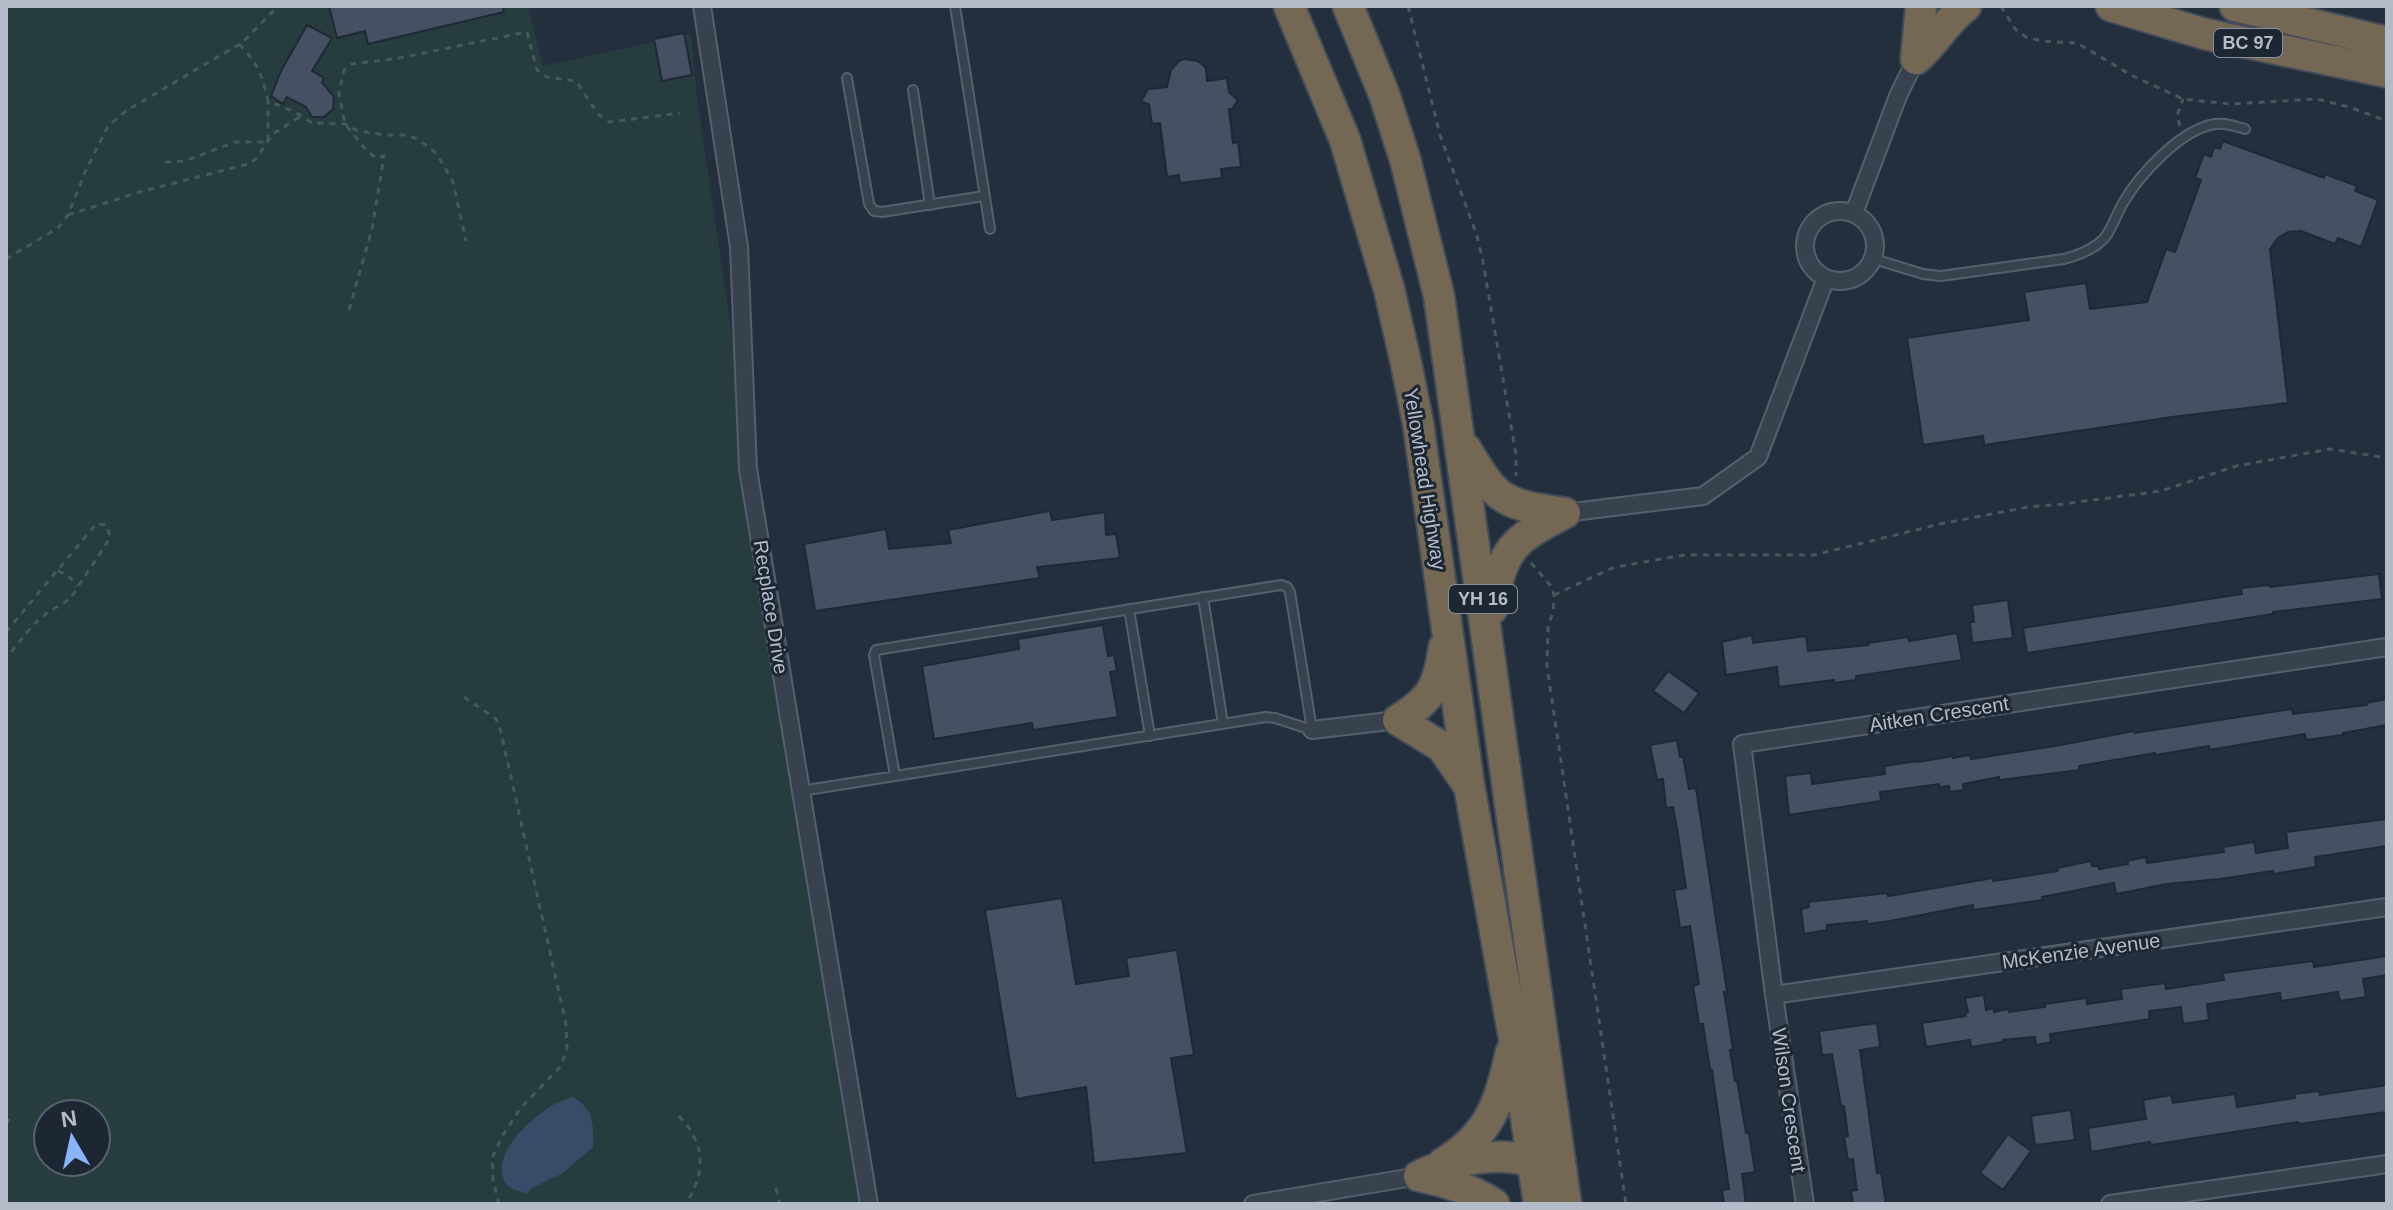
<svg xmlns="http://www.w3.org/2000/svg" width="2393" height="1210" viewBox="0 0 2393 1210" font-family="Arial,sans-serif">
<rect width="100%" height="100%" fill="#242f3e"/>
<!-- green -->
<path fill="#263c3f" fill-rule="evenodd" d="M6,6H528L543,66L691,34L697,98L860,1204H6ZM48,1114H96V1162H48Z"/>
<!-- water -->
<path fill="#394c67" d="M573,1097C594,1109 594,1125 593,1147L563,1173L530,1189L528,1194C521,1191 511,1191 506,1183C485,1154 545,1102 573,1097Z"/>
<!-- building -->
<path fill="#455162" stroke="#1f2835" stroke-width="2" d="M329,6H503L504,12L368,44L365,31L337,38Z
M307,25L332,38L312,71L324,78L322,82L334,97L333,109L324,117H312L306,107L287,97L283,104L271,96L281,71Z
M684,33L692,75L662,81L654,39Z
M1185,59L1197,61L1203,65L1206,69L1207,81L1227,78L1229,92L1238,100L1232,109H1229L1233,143L1238,142L1241,167L1221,169L1222,178L1180,183L1179,175L1167,177L1160,123L1152,124L1149,104L1141,102L1148,89L1167,87L1171,70L1179,61Z
M2223,141L2324,178L2325,174L2357,186L2355,191L2378,200L2361,247L2338,238L2335,244L2301,231L2288,232L2278,238L2270,249L2288,403L2172,417L1984,445L1983,436L1923,445L1907,338L2029,320L2024,292L2086,283L2090,309L2147,302L2166,249L2175,252L2201,180L2195,178L2204,154L2211,157L2214,147L2220,149Z
M1050,511L1052,520L1105,512L1106,535L1116,534L1120,558L1037,567L1040,578L815,611L804,544L886,529L889,549L951,543L948,530Z
M2379,574L2382,599L2273,612V614L2027,653L2023,628L2242,594L2241,588L2269,585L2270,587Z
M2008,600L2013,638L1972,643L1970,622H1974L1972,605Z
M1103,625L1108,656L1114,655L1117,671L1110,672L1118,717L1033,730L1032,723L934,739L922,666L1019,649L1018,639Z
M1957,633L1962,660L1856,676V680L1834,683V680L1779,687L1777,667L1726,675L1722,642L1752,635L1753,643L1806,636L1808,651L1868,645V643L1908,637L1909,641Z
M1668,671L1699,693L1684,713L1653,691Z
M2387,699V725L2343,733V735L2306,740L2305,734L2209,750V746L2156,755L2155,753L2079,766L2080,770L1999,780V777L1963,784L1964,790L1950,792L1949,786L1940,787L1939,784L1880,792L1881,801L1789,815L1785,776L1811,773L1812,784L1885,774L1884,766L1918,761V762L1953,756V758L1970,755L1971,759L2055,746L2134,731L2135,733L2292,709L2293,714L2367,705L2366,703Z
M1677,740L1680,757L1683,756L1689,789L1696,788L1727,992H1724L1733,1049L1730,1050L1735,1081L1737,1080L1746,1133H1749L1755,1172L1742,1174L1746,1204H1724L1722,1190L1729,1189L1712,1070H1710L1703,1024H1699L1693,986L1699,984L1690,926L1680,928L1674,890L1686,888L1677,829L1673,807L1666,808L1663,779L1657,780L1650,745Z
M2387,819V846L2315,857L2316,867L2273,874V871L2220,879L2167,884L2116,894L2114,883L2042,897L2043,900L1973,910V905L1890,921L1867,924V921L1827,925V930L1804,934L1801,909L1809,907L1808,902L1887,893L1888,896L1993,878V881L2058,871L2057,868L2091,861L2092,866H2098L2099,869L2128,864L2127,861L2146,857L2147,863L2224,852L2223,847L2254,842L2256,853L2288,848L2286,832Z
M1062,898L1076,984L1129,976L1126,958L1177,950L1194,1055L1171,1058L1187,1153L1094,1163L1086,1087L1016,1099L985,910Z
M2387,956V975L2363,979L2366,997L2340,1001L2338,992L2281,1001L2280,993L2207,1004L2209,1020L2183,1024L2181,1007L2149,1011L2150,1019L2050,1034L2051,1042L2036,1045L2035,1037L2003,1040V1042L1971,1047L1970,1040L1926,1047L1922,1023L1966,1016L1965,1013L1968,1012L1965,998L1984,995L1986,1010L1994,1008V1012L2008,1009L2009,1012L2045,1007V1004L2086,998L2087,1004L2122,999L2121,989L2165,983L2166,989L2224,980L2223,973L2313,961L2314,967Z
M1877,1023L1880,1047L1860,1050L1877,1173L1881,1172L1886,1204H1853L1851,1191L1857,1190L1853,1159L1848,1160L1844,1137L1848,1136L1844,1106H1841L1832,1054L1822,1055L1819,1031Z
M2387,1085V1112L2299,1124L2298,1122L2151,1145L2150,1142L2091,1152L2088,1128L2146,1119L2143,1100L2171,1095L2173,1103L2235,1094L2237,1107L2295,1098L2294,1094L2319,1091L2320,1095Z
M2071,1110L2075,1140L2035,1145L2031,1116Z
M2008,1134L2031,1151L2003,1190L1980,1173Z"/>
<g fill="none" stroke-linecap="round" stroke-linejoin="round">
<!-- lane casing -->
<g stroke="#565f6c" stroke-width="12">
<path id="lane" d="M955,6L990,229
M847,78L869,204L874,211L882,212L984,196
M913,90L930,205
M1874,259L1923,274L1941,276L2064,259C2079,255 2096,249 2106,236C2113,226 2117,213 2123,203C2140,174 2181,129 2215,124C2226,123 2235,126 2245,129
M1203,597L1223,724
M1129,609L1150,736
M801,791L1266,717L1275,718L1312,730L1290,592L1287,587L1281,585L876,650L874,655L895,776"/>
</g>
<!-- street casing -->
<g stroke="#565f6c" stroke-width="20">
<path id="street" d="M702,6L739,247L748,469L869,1204
M1805 246a35 35 0 1 1 70 0a35 35 0 1 1-70 0Z
M1854,213L1898,96L1916,59
M1565,513L1703,496L1758,457L1826,278
M1312,730L1398,720
M1774,995L2387,907
M1253,1204L1419,1176
M1805,1204L1774,995L1742,744L2387,647
M2110,1204L2387,1164"/>
</g>
<!-- highway casing -->
<g stroke="#434c59" stroke-width="34">
<path id="highway" d="M1289,6L1345,140L1389,289L1406,363L1418,423L1469,785L1514,1038L1539,1204
M1348,6L1384,94L1405,159L1439,296L1566,1204
M2111,6L2205,34L2387,72
M2235,6L2387,42
M1916,59C1935,43 1946,21 1966,6
M1916,59L1921,6
M1466,449C1498,503 1504,504 1565,513
M1492,609C1503,548 1511,541 1565,513
M1398,720C1432,699 1438,687 1444,647
M1398,720L1442,747L1466,782
M1443,1163C1491,1134 1499,1103 1511,1052
M1419,1176C1448,1161 1521,1143 1545,1173
M1419,1176C1446,1182 1471,1189 1494,1204"/>
</g>
<!-- path -->
<path stroke="#44595c" stroke-width="3" stroke-dasharray="6 6" stroke-linecap="butt" d="M1408,6L1440,135L1477,236L1483,262L1516,455V476
M2001,6L2015,29L2026,37L2041,41L2077,43L2133,76L2183,99L2231,104L2317,99L2349,107L2387,121
M239,44C258,64 262,74 268,101L295,112L312,123L345,124L358,131L385,135H404L415,138L426,145L437,154L453,182L466,241
M2180,126L2177,116L2183,99
M165,162L185,161L235,142H268V101
M68,215L143,191L248,164L256,159L273,134L301,116
M6,259L58,228L68,215L86,170L108,126L126,111L243,42L278,6
M349,310L372,229L384,156L376,158L366,150L345,124L339,93L344,70L352,64L399,58L527,32L537,70L547,77L576,81L598,114L609,122L680,113
M1531,563L1551,586L1554,595L1553,612L1548,626L1547,666L1626,1204
M58,571L68,575L77,586
M1554,595L1615,567L1685,555H1814L1940,524L2028,507L2063,504L2161,491L2236,466L2330,449L2387,458
M6,632L96,524L107,525L110,538L70,599L47,613L33,625L6,658
M464,697L496,719L500,728L566,1024L567,1048L561,1066L520,1109L503,1135L492,1158L493,1181L499,1204
M679,1116C706,1145 706,1170 686,1204
M6,1124L10,1118
M776,1188L780,1204"/>
<!-- lane -->
<use href="#lane" stroke="#38414e" stroke-width="8"/>
<!-- street -->
<use href="#street" stroke="#38414e" stroke-width="16"/>
<!-- highway -->
<use href="#highway" stroke="#746855" stroke-width="30"/>
</g>
<g text-anchor="middle" dominant-baseline="central" stroke-width="6" stroke-linejoin="round" paint-order="stroke">
<!-- shield labels -->
<g fill="#1d2633" stroke="#878f9c" stroke-width="2">
<rect x="2214" y="29" width="68" height="28" rx="6"/>
<rect x="1449" y="585" width="68" height="28" rx="6"/>
</g>
<g font-size="18" font-weight="bold" fill="#b4bcc9">
<text x="2248" y="43">BC 97</text>
<text x="1483" y="599">YH 16</text>
</g>
<!-- street labels -->
<g font-size="20" fill="#b4bcc9" stroke="#1d2633">
<text transform="translate(1425 479) rotate(81)">Yellowhead Highway</text>
<text transform="translate(771 607) rotate(81)">Recplace Drive</text>
<text transform="translate(1939 714) rotate(-9)">Aitken Crescent</text>
<text transform="translate(2081 951) rotate(-8)">McKenzie Avenue</text>
<text transform="translate(1789 1100) rotate(82)">Wilson Crescent</text>
</g>
</g>
<!-- border -->
<rect width="2393" height="1210" fill="none" stroke="#b4bcc9" stroke-width="16"/>
<!-- north arrow -->
<g transform="translate(72 1138) rotate(351)"><circle r="38" fill="#1d2633" stroke="#59626f" stroke-width="2"/>
<path d="M0-6L14 30L0 20L-14 30Z" fill="#8ab4f8"/>
<text y="-12" font-size="22" font-weight="bold" text-anchor="middle" fill="#b4bcc9">N</text>
</g>
</svg>
